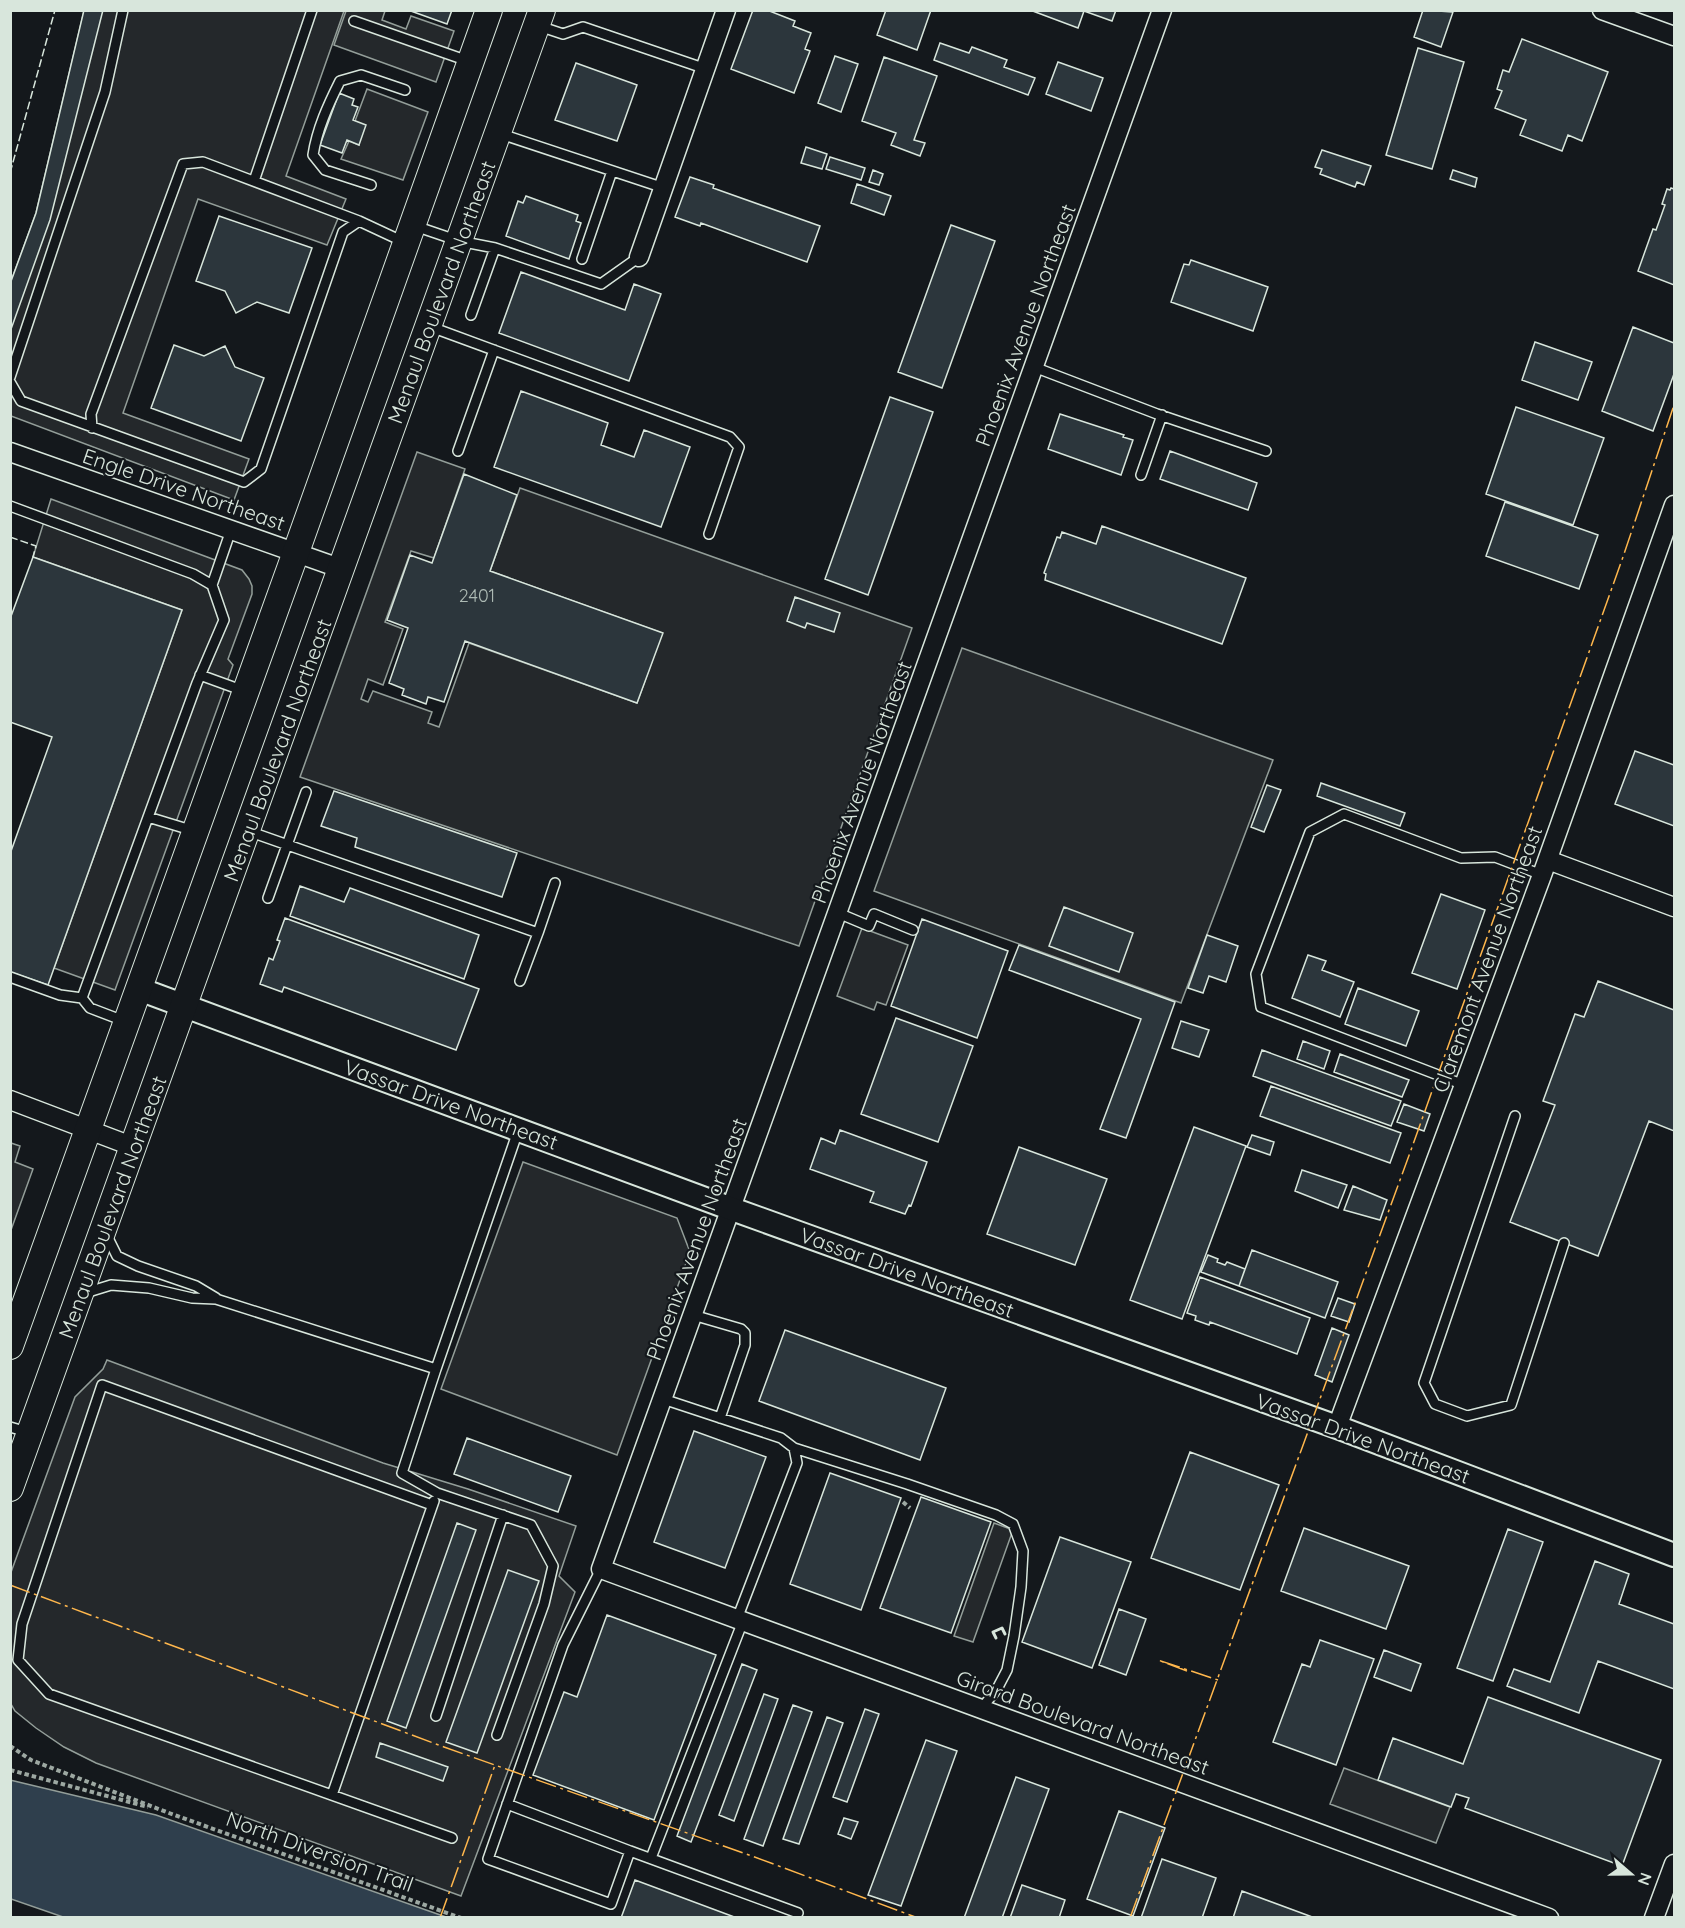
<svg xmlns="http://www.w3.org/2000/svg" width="1685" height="1928" viewBox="0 0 1685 1928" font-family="Quicksand,sans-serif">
<rect width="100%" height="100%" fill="#14181c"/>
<!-- parking -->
<path fill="#24282b" stroke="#939e99" stroke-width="1.5" d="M84,11H344L286,176L346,199L327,245L198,199L123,413L249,459L234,500L11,416L10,284L36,213Z
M346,11H385L382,20L406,29L411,16L454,31L436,82L334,45Z
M367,89L428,112L403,180L341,159L349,141L359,145L355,121Z
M417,452L465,469L434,558L411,551L385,622L403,629L383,685L368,679L361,699L368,702L373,691L432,712L428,723L439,727L469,643L637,703L662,633L490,571L520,488L912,628L799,946L300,777Z
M51,499L242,570L249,579L252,586V594L228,659L233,665L115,990L54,968L182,610L33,557Z
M962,648L1273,760L1181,1003L874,891Z
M862,928L908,945L886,1005L877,1002L874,1010L837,996Z
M11,1143L20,1146L15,1162L33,1169L11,1230Z
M523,1162L677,1218L690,1252L617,1455L441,1389Z
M107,1360L383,1463L468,1489L576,1526L559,1576L575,1592L461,1896L96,1763L64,1747L36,1728L15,1711L11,1704L10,1575L75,1397L103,1369Z
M994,1523L1013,1530L973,1642L954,1636Z
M1344,1768L1450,1807L1436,1843L1330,1804Z"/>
<!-- water -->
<path fill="#2f3f4d" stroke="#939e99" stroke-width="1.5" d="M10,1780L156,1815L446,1917H63L11,1899Z"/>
<!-- building -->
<path fill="#2c363c" stroke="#d8e6dc" stroke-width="1.5" d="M84,10H103L50,220L10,332V284L36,213Z
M408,10H452L447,24Z
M753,10H767L795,21L793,26L811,33L805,49L810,51L794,93L731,69Z
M886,10H931L917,50L877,35Z
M1030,10H1116L1112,21L1084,11L1078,28Z
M1423,10L1453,12L1441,47L1414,37Z
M1522,39L1608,72L1582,141L1568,135L1562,151L1520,135L1526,120L1495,108L1502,91L1497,89L1503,70L1509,72Z
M940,43L969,53L972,47L1007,60L1004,67L1035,78L1028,95L934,60Z
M1418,48L1464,62L1432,169L1386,155Z
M835,56L858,64L841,112L818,103Z
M884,57L937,76L914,140L925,143L920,156L891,145L896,133L862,121Z
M1058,62L1103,78L1091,111L1046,94Z
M576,63L637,85L617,141L555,120Z
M339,93L354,99L352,105L358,107L353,120L366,125L359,145L347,140L342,153L320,145Z
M806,147L827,154L822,169L801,163Z
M1322,150L1371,166L1364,185L1357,182L1355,187L1320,174L1322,169L1315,167Z
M830,157L865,168L861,180L826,169Z
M873,170L883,174L879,185L869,182Z
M1453,170L1477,178L1475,187L1450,179Z
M690,177L714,185L713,188L820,226L807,262L701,223L700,226L675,217Z
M857,184L891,196L884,215L851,203Z
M1671,188L1674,189V285L1638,271L1653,229L1656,230L1665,205L1662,204L1667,189L1670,190Z
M526,196L578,215L576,221L581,223L569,259L506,236L518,201L523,203Z
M219,216L312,248L289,313L257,302L236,313L225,291L196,281Z
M951,225L995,241L942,388L898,372Z
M1191,260L1268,287L1253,331L1171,302L1184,264L1189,265Z
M521,272L625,310L634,284L661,294L629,381L499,333Z
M1633,327L1674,343V374L1653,431L1602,411Z
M1535,342L1592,362L1578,400L1522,380Z
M174,345L204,356L225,346L235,367L264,378L241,441L151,408Z
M521,391L608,423L601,445L634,457L644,430L690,447L661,527L494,467Z
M890,397L933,412L868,595L825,579Z
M1516,407L1604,438L1573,525L1486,494Z
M1060,414L1124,435L1123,437L1133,440L1121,475L1048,449Z
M1170,451L1257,483L1248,510L1160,479Z
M464,474L517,495L490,571L663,633L637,703L465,641L444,702L428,697L426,704L402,695L404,689L389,683L408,628L387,620L410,555L432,563Z
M1505,502L1598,535L1579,589L1486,556Z
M1102,526L1246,578L1222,644L1045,580L1046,574L1044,573L1057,537L1060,538L1062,532L1096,544Z
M33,557L182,610L48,985L10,972V854L52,737L10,722V619Z
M795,597L840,613L834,632L807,623L805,628L787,621Z
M1635,751L1674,765V826L1615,804Z
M1321,783L1405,813L1400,826L1317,796Z
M1267,785L1281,790L1264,832L1251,827Z
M334,791L517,853L502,897L355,847L357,838L321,826Z
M300,886L344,902L350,888L479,935L464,979L290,916Z
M1441,894L1485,910L1457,989L1412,973Z
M1064,907L1133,933L1119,972L1049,946Z
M285,918L479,989L456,1050L284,987L282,992L260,984L269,958L273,960L280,941L277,940Z
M922,919L1008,951L977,1038L891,1006Z
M1207,935L1238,946L1226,982L1209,976L1203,993L1188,988Z
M1019,945L1175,1002L1126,1138L1100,1129L1141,1019L1009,970Z
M1308,955L1326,961L1322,970L1354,982L1340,1017L1292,998Z
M1598,981L1674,1010V1131L1649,1121L1598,1256L1510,1222L1555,1105L1543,1101L1575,1014L1584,1017Z
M1358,988L1419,1011L1406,1046L1345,1024Z
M896,1018L973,1046L938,1142L861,1114Z
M1181,1021L1209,1030L1199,1057L1172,1048Z
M1303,1041L1330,1051L1324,1069L1297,1059Z
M1262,1050L1401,1101L1391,1126L1253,1076Z
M1340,1054L1409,1080L1402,1097L1334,1072Z
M1271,1086L1401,1133L1390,1163L1260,1116Z
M1404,1104L1430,1114L1424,1131L1397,1122Z
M1194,1127L1246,1146L1182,1319L1130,1300Z
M840,1130L927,1162L911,1206L909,1205L905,1214L870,1202L874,1192L810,1169L821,1138L835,1144Z
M1252,1135L1274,1142L1270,1155L1247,1147Z
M1019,1147L1107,1179L1075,1265L987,1234Z
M1302,1170L1347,1185L1338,1208L1295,1191Z
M1353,1186L1387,1200L1380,1220L1344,1210Z
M1252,1250L1338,1282L1325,1318L1239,1286Z
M1208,1255L1218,1259L1217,1262L1225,1265L1227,1262L1245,1269L1239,1286L1201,1272Z
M1200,1277L1310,1318L1297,1354L1210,1322L1209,1325L1195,1320L1196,1316L1187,1313Z
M1338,1298L1355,1304L1349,1322L1331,1316Z
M1332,1328L1349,1335L1332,1382L1315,1375Z
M785,1330L946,1388L920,1460L759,1401Z
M694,1431L766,1457L725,1568L654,1542Z
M467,1438L571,1476L558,1512L454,1474Z
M1190,1452L1279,1485L1240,1590L1151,1558Z
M830,1473L901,1498L861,1610L790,1584Z
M921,1497L991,1522L951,1633L880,1608Z
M457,1523L476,1530L406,1728L387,1721Z
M1304,1528L1409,1566L1386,1629L1281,1591Z
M1508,1529L1543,1542L1493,1681L1457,1668Z
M1060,1537L1131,1562L1092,1668L1022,1642Z
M1595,1561L1629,1574L1619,1604L1674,1624V1689L1598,1661L1579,1713L1507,1686L1514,1669L1550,1682Z
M508,1570L539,1581L477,1753L446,1742Z
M1119,1609L1146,1619L1126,1675L1099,1665Z
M607,1615L716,1655L654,1820L533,1775L564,1692L577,1697Z
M1320,1640L1374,1659L1336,1765L1273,1742L1302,1664L1310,1667Z
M1384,1650L1421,1664L1411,1691L1374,1677Z
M742,1664L757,1670L691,1842L677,1836Z
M764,1694L778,1699L734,1821L719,1815Z
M1488,1697L1661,1760L1622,1866L1465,1808L1469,1798L1456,1794L1451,1807L1378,1780L1393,1738L1463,1764Z
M793,1705L812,1712L763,1846L744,1839Z
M865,1709L879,1714L847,1802L833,1797Z
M827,1717L843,1723L799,1844L783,1839Z
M926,1740L957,1751L901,1906L868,1895Z
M380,1743L448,1767L443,1781L376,1757Z
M1016,1777L1049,1789L1002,1918H964Z
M1119,1811L1165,1828L1133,1916L1087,1899Z
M844,1818L858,1822L851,1839L838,1834Z
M1162,1859L1216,1878L1202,1918H1141Z
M635,1880L737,1918H621Z
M1022,1885L1065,1900L1059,1918H1010Z
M1242,1891L1315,1918H1233Z"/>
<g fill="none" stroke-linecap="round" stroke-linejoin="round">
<!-- service casing -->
<g stroke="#d8e6dc" stroke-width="12">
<path id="service" d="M354,21L468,61
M539,26L563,34L583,27L706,69
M501,134L664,188
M254,181L312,10
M371,185L325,170L313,155C317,129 328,105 340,81L361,75L405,90
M415,226L459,241L495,248L601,284L639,257
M582,259L612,171
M471,315L495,248
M431,327L730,437L739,447L709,534
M1034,367L1157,414L1266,451
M10,377L105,92L123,10
M10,382L21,401L244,482L261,469L343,232L359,221L404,242
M92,428L91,414L183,164L203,162L359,221
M458,451L494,350
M1141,475L1162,415
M10,506L193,574L212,585L231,530
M200,675L244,691
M148,817L194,831
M248,831L538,933L520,981
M268,898L306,792
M838,913L869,926L874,914L913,930
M538,933L555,883
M10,977L60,995L82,998L90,1008L124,1021
M82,998L197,683L224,620L212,585
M1464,1085L1261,1007L1256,974L1310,832L1344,814L1461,858L1495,857L1542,875
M1515,1116L1424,1383L1435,1404L1467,1416L1511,1405L1564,1243
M107,1236L117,1256L138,1266L196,1286L216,1298
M85,1293L111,1285L149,1288L192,1298L216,1299L436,1369L518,1131
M693,1315L741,1329L745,1333V1345L720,1418
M436,1369L402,1473L437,1493L531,1525L553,1566L544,1604L497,1735
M663,1399L781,1438L794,1448L797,1463L737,1619
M10,1427L27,1432
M794,1448L907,1484L996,1515L1013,1524L1023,1551L1021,1587L1014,1636L1007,1670L997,1689L981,1709
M432,1505L102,1385L22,1624L18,1660L49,1694L452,1838
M601,1569L563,1645L488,1859L611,1904L630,1851L798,1913
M436,1716L503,1515
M332,1795L434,1501
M507,1804L630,1851
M651,1858L743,1621"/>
</g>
<!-- minor casing -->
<g stroke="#d8e6dc" stroke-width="21">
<path id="minor" d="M1162,10L601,1569L1549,1918
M1602,10L1674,36
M639,257L726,10
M10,452L342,569
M1548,860L1674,907
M10,1100L134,1147
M1337,1427L1542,875L1674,505
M1654,1918L1674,1864"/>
</g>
<!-- tertiary casing -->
<g stroke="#d8e6dc" stroke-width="26">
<path id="tertiary" d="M139,989L732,1209L1337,1427L1674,1555"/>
</g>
<!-- secondary casing -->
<g stroke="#d8e6dc" stroke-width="28">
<path id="secondary" d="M10,1346L296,552L489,10
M10,1488L542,10"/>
</g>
<!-- path -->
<path stroke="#9da8a2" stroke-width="4" stroke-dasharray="4.5 3" stroke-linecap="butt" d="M903,1502L910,1508
M10,1746L31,1760L169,1813L461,1918
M10,1770L148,1807"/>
<!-- service -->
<use href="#service" stroke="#14181c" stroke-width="9"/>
<!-- minor -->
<use href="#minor" stroke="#14181c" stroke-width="18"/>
<!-- tertiary -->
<use href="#tertiary" stroke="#14181c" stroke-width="22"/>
<!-- secondary -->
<use href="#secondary" stroke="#14181c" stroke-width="26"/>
<!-- fence -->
<path stroke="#d8e6dc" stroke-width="1.5" stroke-dasharray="8 3" stroke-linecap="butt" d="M10,173L55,10
M10,537L36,546L33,557"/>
<!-- wall -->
<path stroke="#d8e6dc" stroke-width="3" d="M996,1638L993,1632L1002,1628L1005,1634"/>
<!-- power -->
<path stroke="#ffb74d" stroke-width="1.5" stroke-dasharray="21 4.5 3 4.5" stroke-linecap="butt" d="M10,1585L444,1747L752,1856L918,1918
M1187,1671L1158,1660L1218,1680
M440,1918L495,1765
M1130,1918L1411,1150L1623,557L1674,405"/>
</g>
<g text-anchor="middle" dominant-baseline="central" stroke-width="4.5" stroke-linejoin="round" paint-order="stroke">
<!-- number labels -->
<g font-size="18" fill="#adbab4">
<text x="477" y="595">2401</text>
</g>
<!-- street labels -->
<g font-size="21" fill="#d8e6dc" stroke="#14181c">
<text transform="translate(441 292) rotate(-70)">Menaul Boulevard Northeast</text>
<text transform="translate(1025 325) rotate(-70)">Phoenix Avenue Northeast</text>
<text transform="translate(184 489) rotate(19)">Engle Drive Northeast</text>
<text transform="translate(277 750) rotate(-70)">Menaul Boulevard Northeast</text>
<text transform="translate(861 782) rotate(-70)">Phoenix Avenue Northeast</text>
<text transform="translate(1487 959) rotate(-70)">Claremont Avenue Northeast</text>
<text transform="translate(451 1104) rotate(20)">Vassar Drive Northeast</text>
<text transform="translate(112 1207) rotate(-70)">Menaul Boulevard Northeast</text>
<text transform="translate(696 1239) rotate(-70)">Phoenix Avenue Northeast</text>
<text transform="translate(907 1272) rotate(20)">Vassar Drive Northeast</text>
<text transform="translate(1363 1438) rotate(20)">Vassar Drive Northeast</text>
<text transform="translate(1083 1722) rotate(20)">Girard Boulevard Northeast</text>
<text transform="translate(320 1851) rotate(20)">North Diversion Trail</text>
</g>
</g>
<!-- border -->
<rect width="1685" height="1928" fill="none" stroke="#d8e6dc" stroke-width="24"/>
<!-- north arrow -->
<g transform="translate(1631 1874) rotate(110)" stroke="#14181c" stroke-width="4.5" paint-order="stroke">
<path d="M0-4.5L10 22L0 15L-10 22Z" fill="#d8e6dc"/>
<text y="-9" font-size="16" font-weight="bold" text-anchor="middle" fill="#d8e6dc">N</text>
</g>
</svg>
